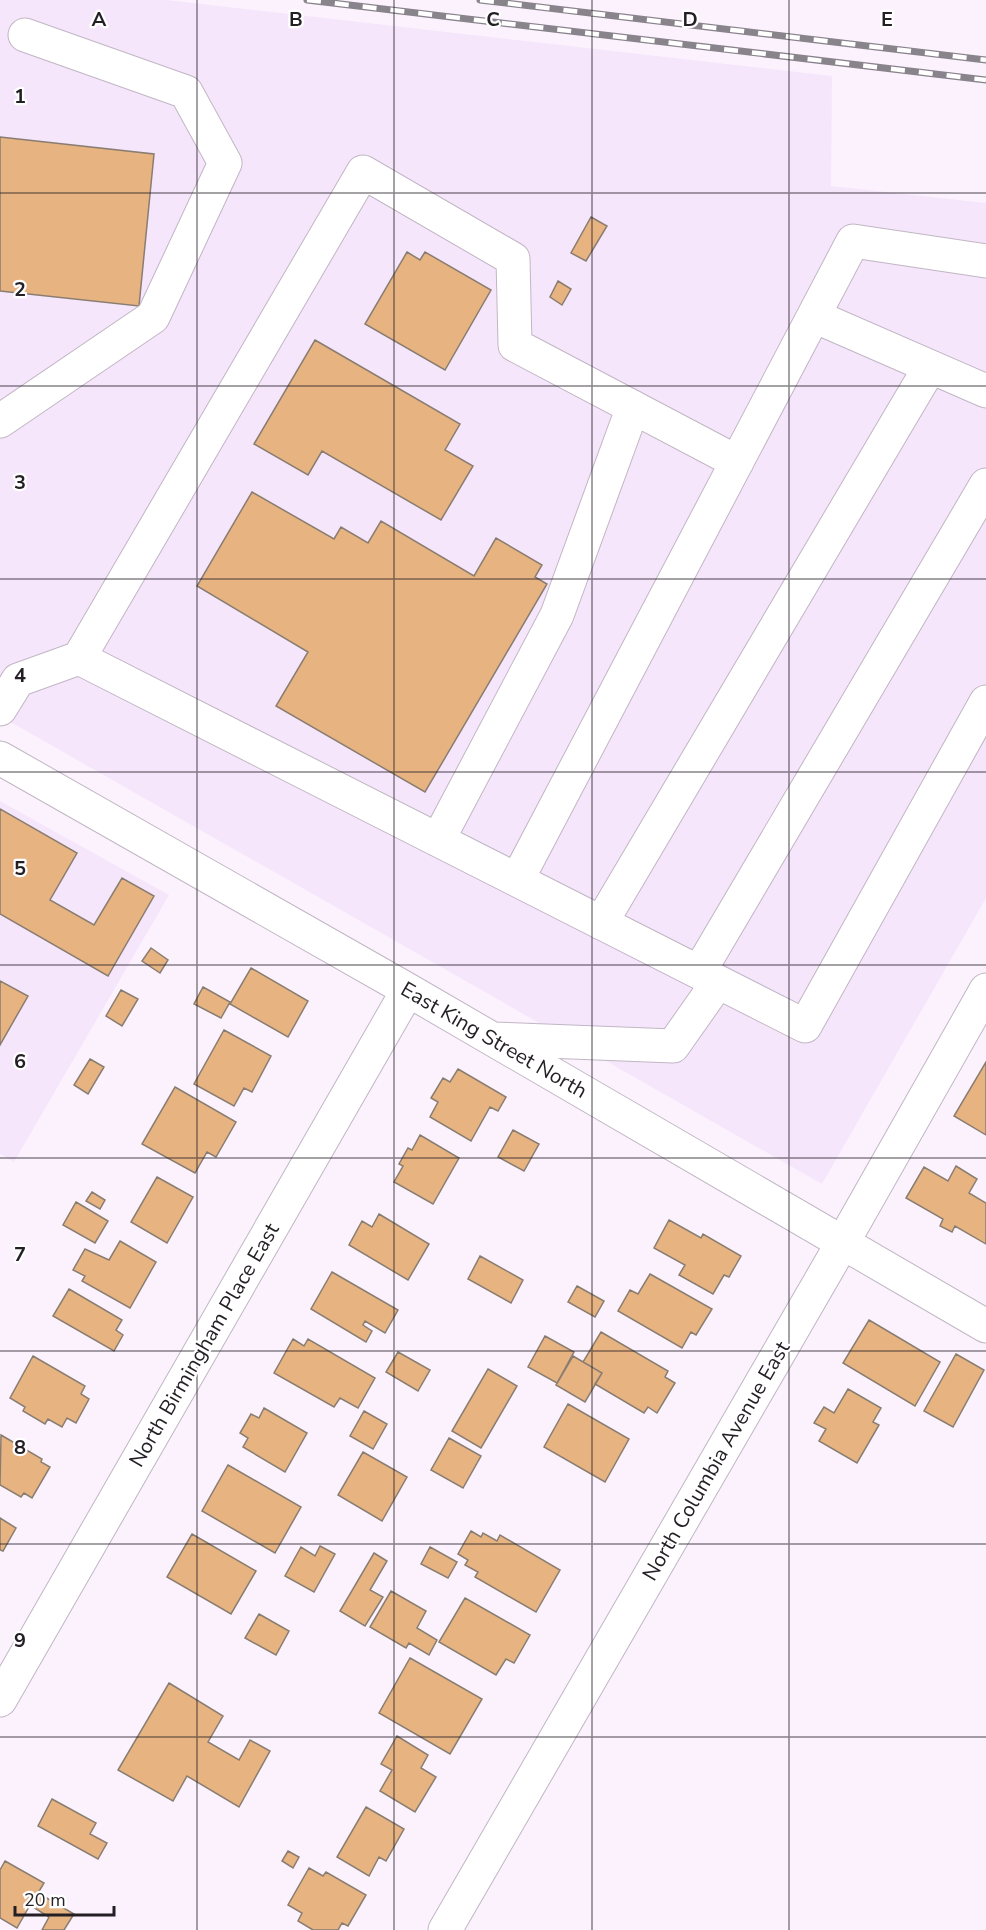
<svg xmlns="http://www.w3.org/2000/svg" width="986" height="1930" viewBox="0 0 986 1930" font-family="'Nunito Sans',sans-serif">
<rect width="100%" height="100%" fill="#fbf2fe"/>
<!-- built -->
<path fill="#f6e6fb" d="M0,0H167L832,76L831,186L986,203V898L822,1184L0,716Z
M0,801L169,895L14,1162L0,1154Z"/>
<!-- building -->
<path fill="#e7b381" stroke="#897d71" stroke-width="1.5" d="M0,137L154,154L139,306L0,291Z
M591,217L607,226L586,261L571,253Z
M407,252L420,260L425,252L491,290L445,370L365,324Z
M558,281L571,289L562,305L550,297Z
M315,340L460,424L445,450L473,466L441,520L322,451L308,475L254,444Z
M252,492L334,539L341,527L368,543L381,521L474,576L496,538L542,565L535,577L547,584L425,792L276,706L308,652L197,586Z
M0,809L77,853L50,900L94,925L122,878L154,896L108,976L0,914Z
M151,948L168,960L160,973L142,961Z
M251,968L308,1001L288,1037L230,1004Z
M0,981L28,996L0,1045Z
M203,987L230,1002L221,1018L194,1004Z
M121,990L138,999L122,1026L106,1016Z
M224,1030L271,1056L252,1092L244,1088L234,1106L194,1084Z
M90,1059L104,1067L88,1094L74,1085Z
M986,1062V1135L954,1116Z
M458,1069L506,1097L498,1111L490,1107L471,1141L430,1117L438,1102L431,1098L443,1078L450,1082Z
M175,1087L236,1122L216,1157L207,1152L195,1173L142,1144Z
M513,1130L539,1144L524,1171L498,1157Z
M420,1135L459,1158L433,1204L394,1182L403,1166L399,1164L408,1148L412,1150Z
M956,1166L977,1179L969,1193L986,1203V1244L955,1226L952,1232L940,1226L943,1219L906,1198L924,1167L948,1181Z
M157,1177L193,1197L167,1243L131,1222Z
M92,1192L105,1200L100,1209L86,1201Z
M76,1202L108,1221L95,1243L63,1225Z
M379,1214L429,1244L408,1280L349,1245L362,1221L372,1227Z
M669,1220L701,1238L703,1234L741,1256L729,1277L724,1275L713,1294L679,1275L685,1265L654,1248Z
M120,1241L156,1262L130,1308L82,1281L85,1276L73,1270L85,1249L109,1260Z
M480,1256L523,1280L511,1303L468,1279Z
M332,1272L398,1310L385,1333L365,1321L363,1325L372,1331L366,1342L311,1309Z
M650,1274L712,1309L696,1335L691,1332L682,1348L618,1311L630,1290L638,1294Z
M577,1286L604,1301L595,1317L568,1302Z
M69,1289L122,1320L116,1330L123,1335L114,1351L53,1316Z
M869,1320L940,1362L915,1406L843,1363Z
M601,1332L668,1371L665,1377L675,1383L657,1413L648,1407L644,1413L595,1384L602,1373L583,1362Z
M545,1336L574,1352L557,1383L528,1367Z
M293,1339L304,1346L308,1339L375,1378L358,1408L340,1398L334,1407L274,1373Z
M398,1352L430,1370L418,1391L386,1372Z
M956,1354L984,1370L953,1427L924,1411Z
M33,1356L85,1386L81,1394L89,1399L76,1423L67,1418L62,1427L48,1419L45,1424L23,1411L25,1407L10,1398Z
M573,1356L602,1373L585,1402L556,1385Z
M488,1369L517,1386L481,1448L452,1431Z
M848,1389L881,1408L873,1422L879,1425L857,1463L819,1441L826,1429L814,1423L824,1407L834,1413Z
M568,1404L629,1439L605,1482L544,1447Z
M264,1408L307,1433L285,1472L243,1447L248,1438L240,1433L251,1414L259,1418Z
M364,1411L387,1424L373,1449L350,1436Z
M1,1435L42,1459L41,1462L50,1467L32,1498L24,1493L21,1497L0,1485Z
M449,1438L481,1456L463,1488L431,1470Z
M363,1452L407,1477L382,1521L338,1495Z
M228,1465L301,1507L275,1553L202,1511Z
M0,1518L16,1528L3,1551L0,1550Z
M471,1531L481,1537L483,1533L497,1541L500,1535L560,1570L536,1612L475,1577L478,1572L465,1565L468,1560L458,1554Z
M192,1534L256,1571L231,1614L167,1577Z
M320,1546L335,1554L314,1592L285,1576L301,1547L315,1556Z
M430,1547L457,1562L448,1578L421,1564Z
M374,1553L387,1561L370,1590L383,1597L365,1626L340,1611Z
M391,1591L426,1611L417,1628L437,1640L429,1655L409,1643L406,1648L370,1627Z
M465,1598L530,1635L514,1663L506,1659L496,1675L439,1642Z
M259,1614L289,1631L276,1655L245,1638Z
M410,1658L482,1699L450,1754L379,1713Z
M169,1683L223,1716L208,1742L239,1760L250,1740L270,1751L239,1807L187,1776L173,1801L118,1770Z
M397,1736L428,1755L421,1768L436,1777L415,1812L380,1791L392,1770L381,1764Z
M52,1799L96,1823L90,1834L107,1843L98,1859L38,1826Z
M366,1807L404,1829L386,1861L379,1857L369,1876L337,1857Z
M288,1851L299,1857L293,1868L282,1861Z
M5,1861L44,1883L38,1893L74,1914L64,1930H42L49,1917L30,1905L17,1928L0,1918V1870Z
M309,1868L323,1876L326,1872L366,1895L348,1926L342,1923L338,1930H313L298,1921L302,1913L288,1905Z"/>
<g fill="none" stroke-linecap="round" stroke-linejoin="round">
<!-- minor casing -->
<g stroke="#c1b6c4" stroke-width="35">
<path id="minor" d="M814,316L986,391
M0,421L153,317L225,163L186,92L25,35
M79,658L805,1026L986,702
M0,709L18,680L79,658L363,172L513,259L515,345L737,462
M0,758L408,990L986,1326
M438,840L557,615L633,407
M517,880L853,241L986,261
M601,923L930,367
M699,972L986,485
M495,1039L673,1046L718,982
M0,1700L408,990
M445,1930L843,1242L986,990"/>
</g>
<!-- minor -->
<use href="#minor" stroke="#fff" stroke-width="33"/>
<!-- rail casing -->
<g stroke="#89838b" stroke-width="7">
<path id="rail" d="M307,0L986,80
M480,0L986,60"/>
</g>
<!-- rail -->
<use href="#rail" stroke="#fff" stroke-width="4.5" stroke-dasharray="14" stroke-linecap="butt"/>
</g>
<!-- grid -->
<path fill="none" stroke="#231f24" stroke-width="1.5" stroke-opacity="0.55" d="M197,0V1930M394,0V1930M592,0V1930M789,0V1930M0,193H986M0,386H986M0,579H986M0,772H986M0,965H986M0,1158H986M0,1351H986M0,1544H986M0,1737H986"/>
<g text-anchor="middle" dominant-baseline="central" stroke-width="4.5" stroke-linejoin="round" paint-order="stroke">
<!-- street labels -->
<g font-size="21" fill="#231f24" stroke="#fff">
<text transform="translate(494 1040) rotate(30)">East King Street North</text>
<text transform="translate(204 1345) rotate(-60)">North Birmingham Place East</text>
<text transform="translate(716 1461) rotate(-60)">North Columbia Avenue East</text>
</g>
</g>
<g font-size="20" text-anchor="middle" font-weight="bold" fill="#231f24" stroke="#fff" stroke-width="4.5" stroke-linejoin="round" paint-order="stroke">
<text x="99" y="26">A</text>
<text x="296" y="26">B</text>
<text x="493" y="26">C</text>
<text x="690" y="26">D</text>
<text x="887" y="26">E</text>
<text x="20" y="103">1</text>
<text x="20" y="296">2</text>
<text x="20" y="489">3</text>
<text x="20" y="682">4</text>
<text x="20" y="875">5</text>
<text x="20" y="1068">6</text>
<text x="20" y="1261">7</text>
<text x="20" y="1454">8</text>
<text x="20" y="1647">9</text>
</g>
<!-- scale -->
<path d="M15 1906v9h99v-9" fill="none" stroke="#231f24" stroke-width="3"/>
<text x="24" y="1906" font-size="18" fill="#231f24" stroke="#ffffff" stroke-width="4.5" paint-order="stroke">20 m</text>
</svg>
